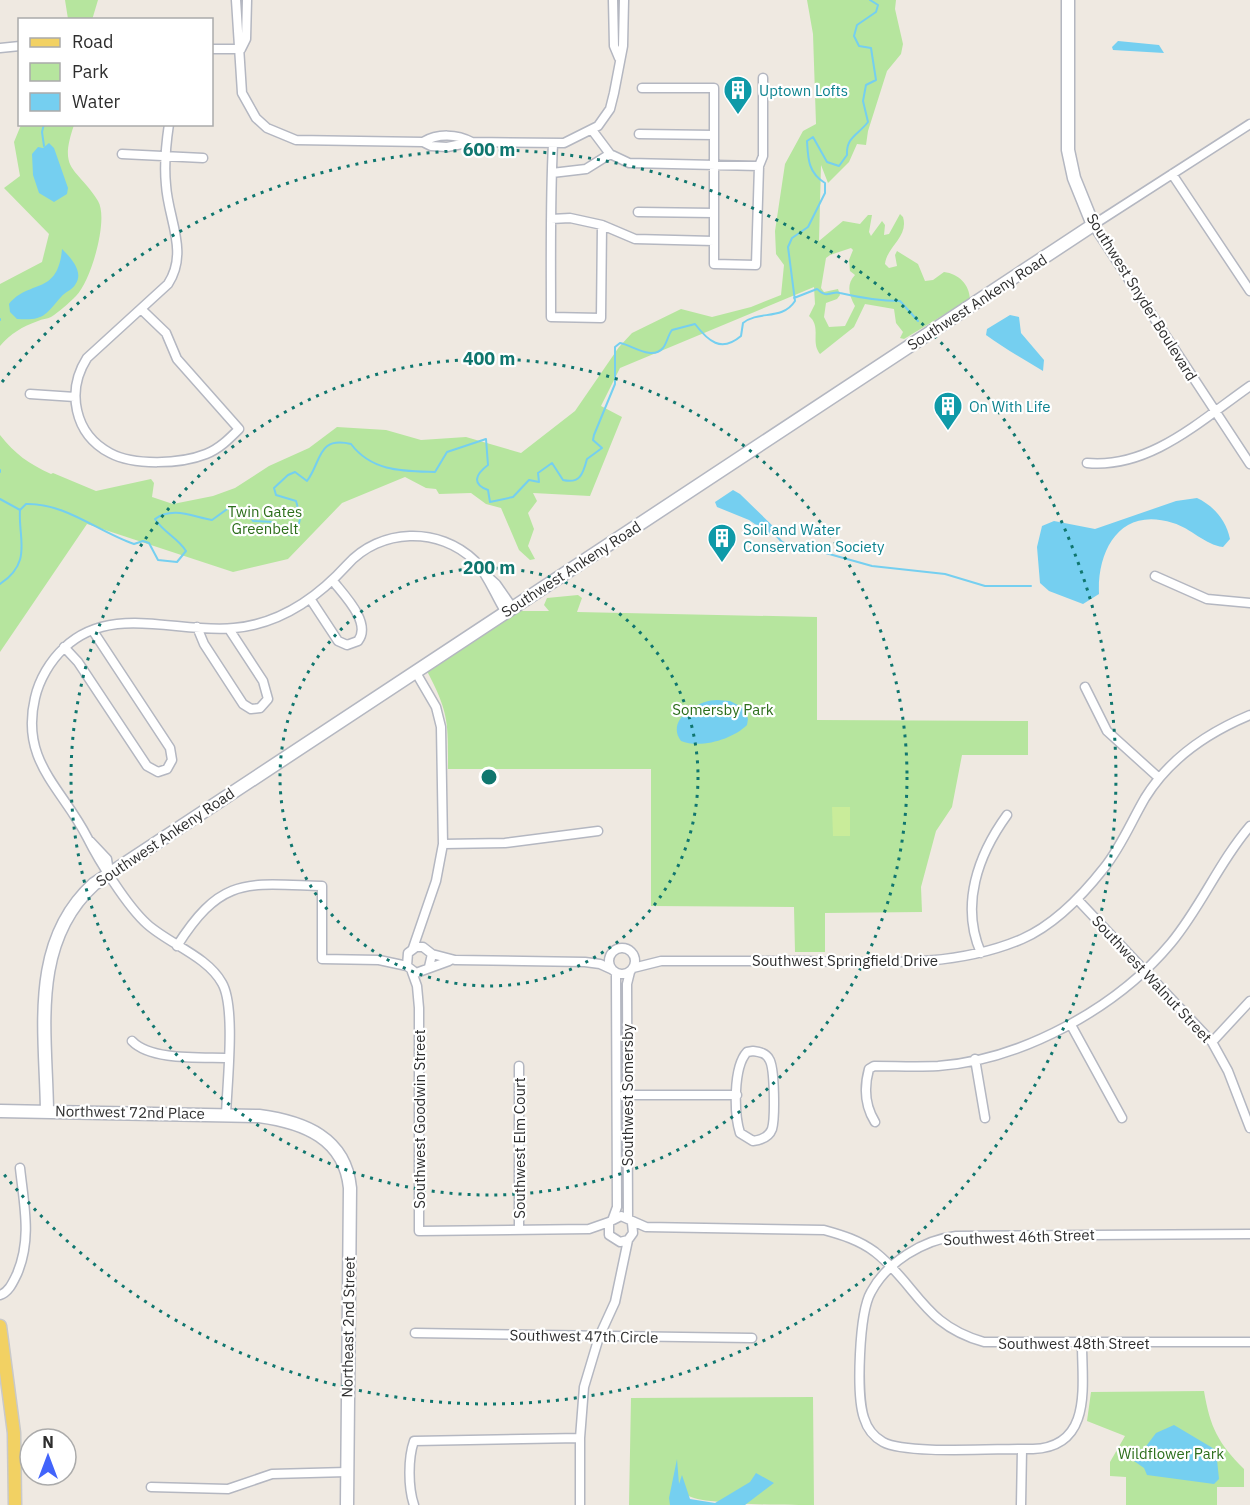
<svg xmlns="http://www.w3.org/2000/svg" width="1250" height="1505" viewBox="0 0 1250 1505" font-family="'IBM Plex Sans',sans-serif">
<rect width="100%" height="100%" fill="#efe9e1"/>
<!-- green -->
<path fill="#b6e59e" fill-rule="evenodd" d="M65,0H98L92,20L68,19Z
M807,0H896L895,9L903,44L901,54L887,71L868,131L866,145L857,144L849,162L828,183L821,165L819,241L843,221L860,224L868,215H872L869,232L871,236L882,221L885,225L884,235L889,234L900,214L903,217C909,237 887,246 885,264L889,268L897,266L895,255L897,251L918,264L925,281L933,280L944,272C959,274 969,284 970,299L904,339L900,338L903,332L896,323L894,309L865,304L854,327L820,354C810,342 822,327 809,316L815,304L814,287L620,368L601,406L622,417L590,496L533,493L537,501L528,513L534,529L528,546L535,559L530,560L519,550L501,508L486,504L471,493L439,494L436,489L426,488L405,477L342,503L288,559L233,572L87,524L0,652V435C15,454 29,464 51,474L53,473L96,491L151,479L154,483L152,497L173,504L213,496L235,488L269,466L309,448L337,427L386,430L421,440L466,437L521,453L575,411L619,347L632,333L681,309L712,317L751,307L781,295L784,265L776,254L775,231L785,164L803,131L816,124L813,34ZM851,248L853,250L849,260L850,271L855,275C846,284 849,296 855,306L845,326L829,327L824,317L826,303L837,299L840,295L838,289L824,292L821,288L826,258L830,255Z
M21,125H74C58,172 76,166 98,201C109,219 91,281 76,296C69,303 59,312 51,317C47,319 42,319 38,321C22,327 11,333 0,346V284L42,262L49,234L4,188L20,176L14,142Z
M578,595L582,598L577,612L817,617V720L1028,721V755H962L952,807L936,831L921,887L922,912L825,913V952H795L794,907L651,906V769H448C448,722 449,713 427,671L520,611H549L544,605L547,598Z
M1204,1391C1210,1427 1218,1443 1244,1469V1487H1217V1505H1126V1477L1110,1476V1462L1125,1436L1087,1421L1091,1392Z
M813,1397L814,1505C791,1505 699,1505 687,1495L678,1505H629L631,1398Z"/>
<!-- pitch -->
<path fill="#c9ec9a" d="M832,807H850V836H833Z"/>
<!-- water -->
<path fill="#75cff0" d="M1118,41L1159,45L1164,53L1113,50L1112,47Z
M49,143L54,148L68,188L67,194L54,202L39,193L33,175L32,154L38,147L43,148Z
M62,249C70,257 85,272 75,285C72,290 65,292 61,297C45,315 44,321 17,319L10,312L9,304C29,279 58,296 62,249Z
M1010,315L1019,317L1021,333L1044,360L1043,371C1023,359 1004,348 986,335L987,329Z
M733,490L740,494L777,530L769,534L749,520L717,507L715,502Z
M1197,498C1212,505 1226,519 1230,539L1223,547C1205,545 1191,528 1173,523C1121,506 1097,549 1099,594L1083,604L1049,591L1040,583L1037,547L1042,526L1054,521L1095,529L1176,501Z
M717,700L730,701L744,708L748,719L747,725C733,739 701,749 681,741C665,720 698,700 717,700Z
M1174,1425L1216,1450L1219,1479L1214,1484L1147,1475L1144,1468L1134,1461L1133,1450L1144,1449L1156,1433Z
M677,1459L679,1484L682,1475L690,1499L715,1503L750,1482L756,1473L774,1483L745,1505H670L669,1498Z"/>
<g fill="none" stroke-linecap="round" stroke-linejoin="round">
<!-- stream -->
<path stroke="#75cff0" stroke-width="2" d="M44,124L42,132L44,146
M794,298L817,289C820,291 821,293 825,294C830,295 835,291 840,293C857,297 879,301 900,301L918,321
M0,320V319
M0,470V472
M0,499L20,510
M774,533L782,542L798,550L822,552L872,566L945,574L985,586H1031
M0,584C33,562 18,539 20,510L26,504C66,503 98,532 134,544L143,541L149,543L158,560L177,562L186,551C178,538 163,532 155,519C173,506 193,517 212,520L230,507L248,512L253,521L275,522L282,531L290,535C304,525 300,515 296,501L276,495L274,488L288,475L295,472L307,481C322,461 317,436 351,444C372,472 404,471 435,472L447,452L486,439L488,465C476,474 471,484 488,490L490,502L513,497L529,480L539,482L538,473L552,463L563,480C580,484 583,474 587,459L602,448L593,440L594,435L615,384V347L620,343C632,345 652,361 663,348C667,343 668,335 672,330L695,324C708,341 721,353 741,336L743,323C759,310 782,321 795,301L788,247L792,238L808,227L825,193V183C808,173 808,158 807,141L813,137L827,162L839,166L847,155C846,137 858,135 868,122L863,101L866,85L876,80L871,48L859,46L854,36L857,25L876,12L878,5L870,0"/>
<!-- street casing -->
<g stroke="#b4b7c1" stroke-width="11">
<path id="street" d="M236,0L242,93L256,118L267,128L296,140L423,142L431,146L447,147L472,142L564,143L598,126L610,109L614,93L623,46L624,0
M613,0L614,46L619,58
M0,48L20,46
M212,49H241
M241,49L246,39L247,0
M642,88H714V241
M1250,124L1093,225L1250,464
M592,130L610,154L629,163L759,166L756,265L714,264V241L635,239L602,225
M639,134L714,135
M423,142C438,133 457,134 472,142
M122,154L203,158
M759,166L763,156V78
M552,173L586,169L610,154
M1172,174L1250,291
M638,212L714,213
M551,219L570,218L602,225L601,318L551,317C551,259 550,201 553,144
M141,309L166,333L177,359L239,429C229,439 219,449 206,454C181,464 134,466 110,453C74,434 66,391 87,358L168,284C189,252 168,219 166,185C164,166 166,144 169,124
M30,394L75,397
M1087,463C1150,469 1201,420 1250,386
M486,575L496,584L512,607
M1155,576L1207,599L1250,603
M311,600L338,641L347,645L358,641C372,623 344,595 333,581
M197,627L204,644L243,704L251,709L260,708L268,699L263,681L229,629
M64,647L78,662L147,766L158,772L167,769L172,760L170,748L93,631
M1085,687L1107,731L1159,778
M90,841L107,859L109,872
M443,844L505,843L598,831
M1077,899L1212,1042L1228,1071L1250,1128
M177,946C222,875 247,884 322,886V959L379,960L407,966
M609 961a13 13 0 1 1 26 0a13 13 0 1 1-26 0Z
M413,948L436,881L443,844L441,727L436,707L415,671
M981,953C960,905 978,855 1007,815
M432,954L455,960L585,962L600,964L611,969
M429,967L432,954L423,947H416L408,953L407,966L416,973L449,961
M633,968L661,961C708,961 755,961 802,961C876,962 952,969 1022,939C1054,925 1082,896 1104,868C1121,847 1131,822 1145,798C1169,759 1209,732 1250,715
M412,972L417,986L419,1008V1231L589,1229L609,1222
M1071,1025L1122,1118
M132,1041C151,1061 202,1057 228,1058
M1212,1042L1250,1001
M753,1051C760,1052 766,1053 769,1059C775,1067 775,1119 772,1129C769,1137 761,1140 753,1141L740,1133C734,1114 733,1067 747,1052Z
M975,1059L985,1118
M519,1066V1230
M624,1095H737
M226,1115C227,1084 236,1007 222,983C207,956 169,944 147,924C127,906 99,861 87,837C62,788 20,761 35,698C39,680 50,661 64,648C111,603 178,634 234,628C280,624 316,599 347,565C380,528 439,526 475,561C488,575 495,595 505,611
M875,1122C865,1106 864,1087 869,1069L874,1066C895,1066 917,1067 938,1066C1022,1060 1117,1008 1171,943C1201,907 1219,862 1250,826
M613,1218L617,1207L616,974
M628,1219L627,984L630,972
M632,1223L633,1233L628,1240L620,1242L609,1235V1222L621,1216L646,1227L824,1230C842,1235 859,1240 875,1252C918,1286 923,1325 984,1342H1250
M0,1295C9,1292 13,1282 17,1274C32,1239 24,1205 20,1168
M415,1333L752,1338
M1082,1344C1082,1385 1093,1447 1033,1449C1002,1448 906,1455 883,1442C874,1437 867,1428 864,1418C856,1395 859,1313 871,1292C887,1262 923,1240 956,1236L1250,1234
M151,1487L228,1489L272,1474L347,1472
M414,1505C408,1487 408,1458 414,1441L580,1438
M580,1505V1438L584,1387L599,1337L615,1302L628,1240
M1021,1505L1022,1449"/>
</g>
<!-- secondary casing -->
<g stroke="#b4b7c1" stroke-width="15">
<path id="secondary" d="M0,1111L259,1116C304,1122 345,1138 350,1188L347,1505
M47,1111C46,1032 29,943 94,884L1093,225L1074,178L1068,150V0"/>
</g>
<!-- primary casing -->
<g stroke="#c9c9c9" stroke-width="15">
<path id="primary" d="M0,1326L14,1433L15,1505"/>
</g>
<!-- street -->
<use href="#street" stroke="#fff" stroke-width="8"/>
<!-- secondary -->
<use href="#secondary" stroke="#fff" stroke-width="12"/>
<!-- primary -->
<use href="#primary" stroke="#f2d163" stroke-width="12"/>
</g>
<!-- distance rings -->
<g fill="none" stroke="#0f766e" stroke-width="3" stroke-dasharray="3 6">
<circle cx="489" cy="777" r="209"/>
<circle cx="489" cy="777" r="418"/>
<path d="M2 382A627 627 0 1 1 2 1172"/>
</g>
<!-- icons -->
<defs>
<g id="building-pin" transform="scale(1.5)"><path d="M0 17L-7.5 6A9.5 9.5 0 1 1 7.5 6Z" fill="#0f9aa8" stroke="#fff"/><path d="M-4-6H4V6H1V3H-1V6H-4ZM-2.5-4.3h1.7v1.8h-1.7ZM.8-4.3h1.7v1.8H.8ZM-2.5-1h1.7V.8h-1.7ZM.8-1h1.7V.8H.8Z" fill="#fff"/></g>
</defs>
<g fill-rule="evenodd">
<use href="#building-pin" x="738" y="90"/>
<use href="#building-pin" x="948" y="406"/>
<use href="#building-pin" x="722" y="538"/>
</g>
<g text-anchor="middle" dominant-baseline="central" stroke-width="4.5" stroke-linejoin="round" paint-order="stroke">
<!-- culture labels -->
<g font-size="15" fill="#0d838f" stroke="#fff" text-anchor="start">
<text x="759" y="90">Uptown Lofts</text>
<text x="969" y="406">On With Life</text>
<text x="743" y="529">Soil and Water<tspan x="743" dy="17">Conservation Society</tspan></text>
</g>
<!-- street labels -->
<g font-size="15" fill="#2e2e2e" stroke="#fff">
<text transform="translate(1142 297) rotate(58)">Southwest Snyder Boulevard</text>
<text transform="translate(977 302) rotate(-33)">Southwest Ankeny Road</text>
<text transform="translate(571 569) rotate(-33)">Southwest Ankeny Road</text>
<text transform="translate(165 837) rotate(-34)">Southwest Ankeny Road</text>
<text x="845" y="960">Southwest Springfield Drive</text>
<text transform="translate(1152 979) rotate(47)">Southwest Walnut Street</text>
<text transform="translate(627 1095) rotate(-90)">Southwest Somersby</text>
<text transform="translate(130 1112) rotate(1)">Northwest 72nd Place</text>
<text transform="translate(419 1119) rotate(-90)">Southwest Goodwin Street</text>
<text transform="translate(519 1148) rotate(-90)">Southwest Elm Court</text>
<text transform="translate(1019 1237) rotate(-2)">Southwest 46th Street</text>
<text transform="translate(348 1327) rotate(-89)">Northeast 2nd Street</text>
<text transform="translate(584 1336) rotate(1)">Southwest 47th Circle</text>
<text x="1074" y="1343">Southwest 48th Street</text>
</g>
<!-- park labels -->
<g font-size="15" fill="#2c6e1b" stroke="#fff">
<text x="265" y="511">Twin Gates<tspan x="265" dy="17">Greenbelt</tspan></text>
<text x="723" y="709">Somersby Park</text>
<text x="1171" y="1453">Wildflower Park</text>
</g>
</g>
<circle cx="489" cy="777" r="9" fill="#0f766e" stroke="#fff" stroke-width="3"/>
<g font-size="18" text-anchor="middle" font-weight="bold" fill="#0f766e" stroke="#fff" stroke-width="4.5" stroke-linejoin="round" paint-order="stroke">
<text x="489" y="156">600 m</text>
<text x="489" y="365">400 m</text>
<text x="489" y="574">200 m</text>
</g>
<!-- legend -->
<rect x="18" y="18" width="195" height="108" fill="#ffffff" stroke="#ababab" stroke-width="1.5"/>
<rect x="30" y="38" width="30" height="9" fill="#f2d163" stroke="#ababab" stroke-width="1.5"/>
<text x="72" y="48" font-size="18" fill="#2e2e2e">Road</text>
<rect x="30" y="63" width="30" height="18" fill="#b6e59e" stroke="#ababab" stroke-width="1.5"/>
<text x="72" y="78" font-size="18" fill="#2e2e2e">Park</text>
<rect x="30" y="93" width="30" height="18" fill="#75cff0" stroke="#ababab" stroke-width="1.5"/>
<text x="72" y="108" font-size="18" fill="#2e2e2e">Water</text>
<!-- north arrow -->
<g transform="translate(48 1457)"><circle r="28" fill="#ffffff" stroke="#ababab" stroke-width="1.5"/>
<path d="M0-4.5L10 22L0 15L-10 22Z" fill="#4264fb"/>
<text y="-9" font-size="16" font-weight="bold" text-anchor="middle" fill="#2e2e2e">N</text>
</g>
</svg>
